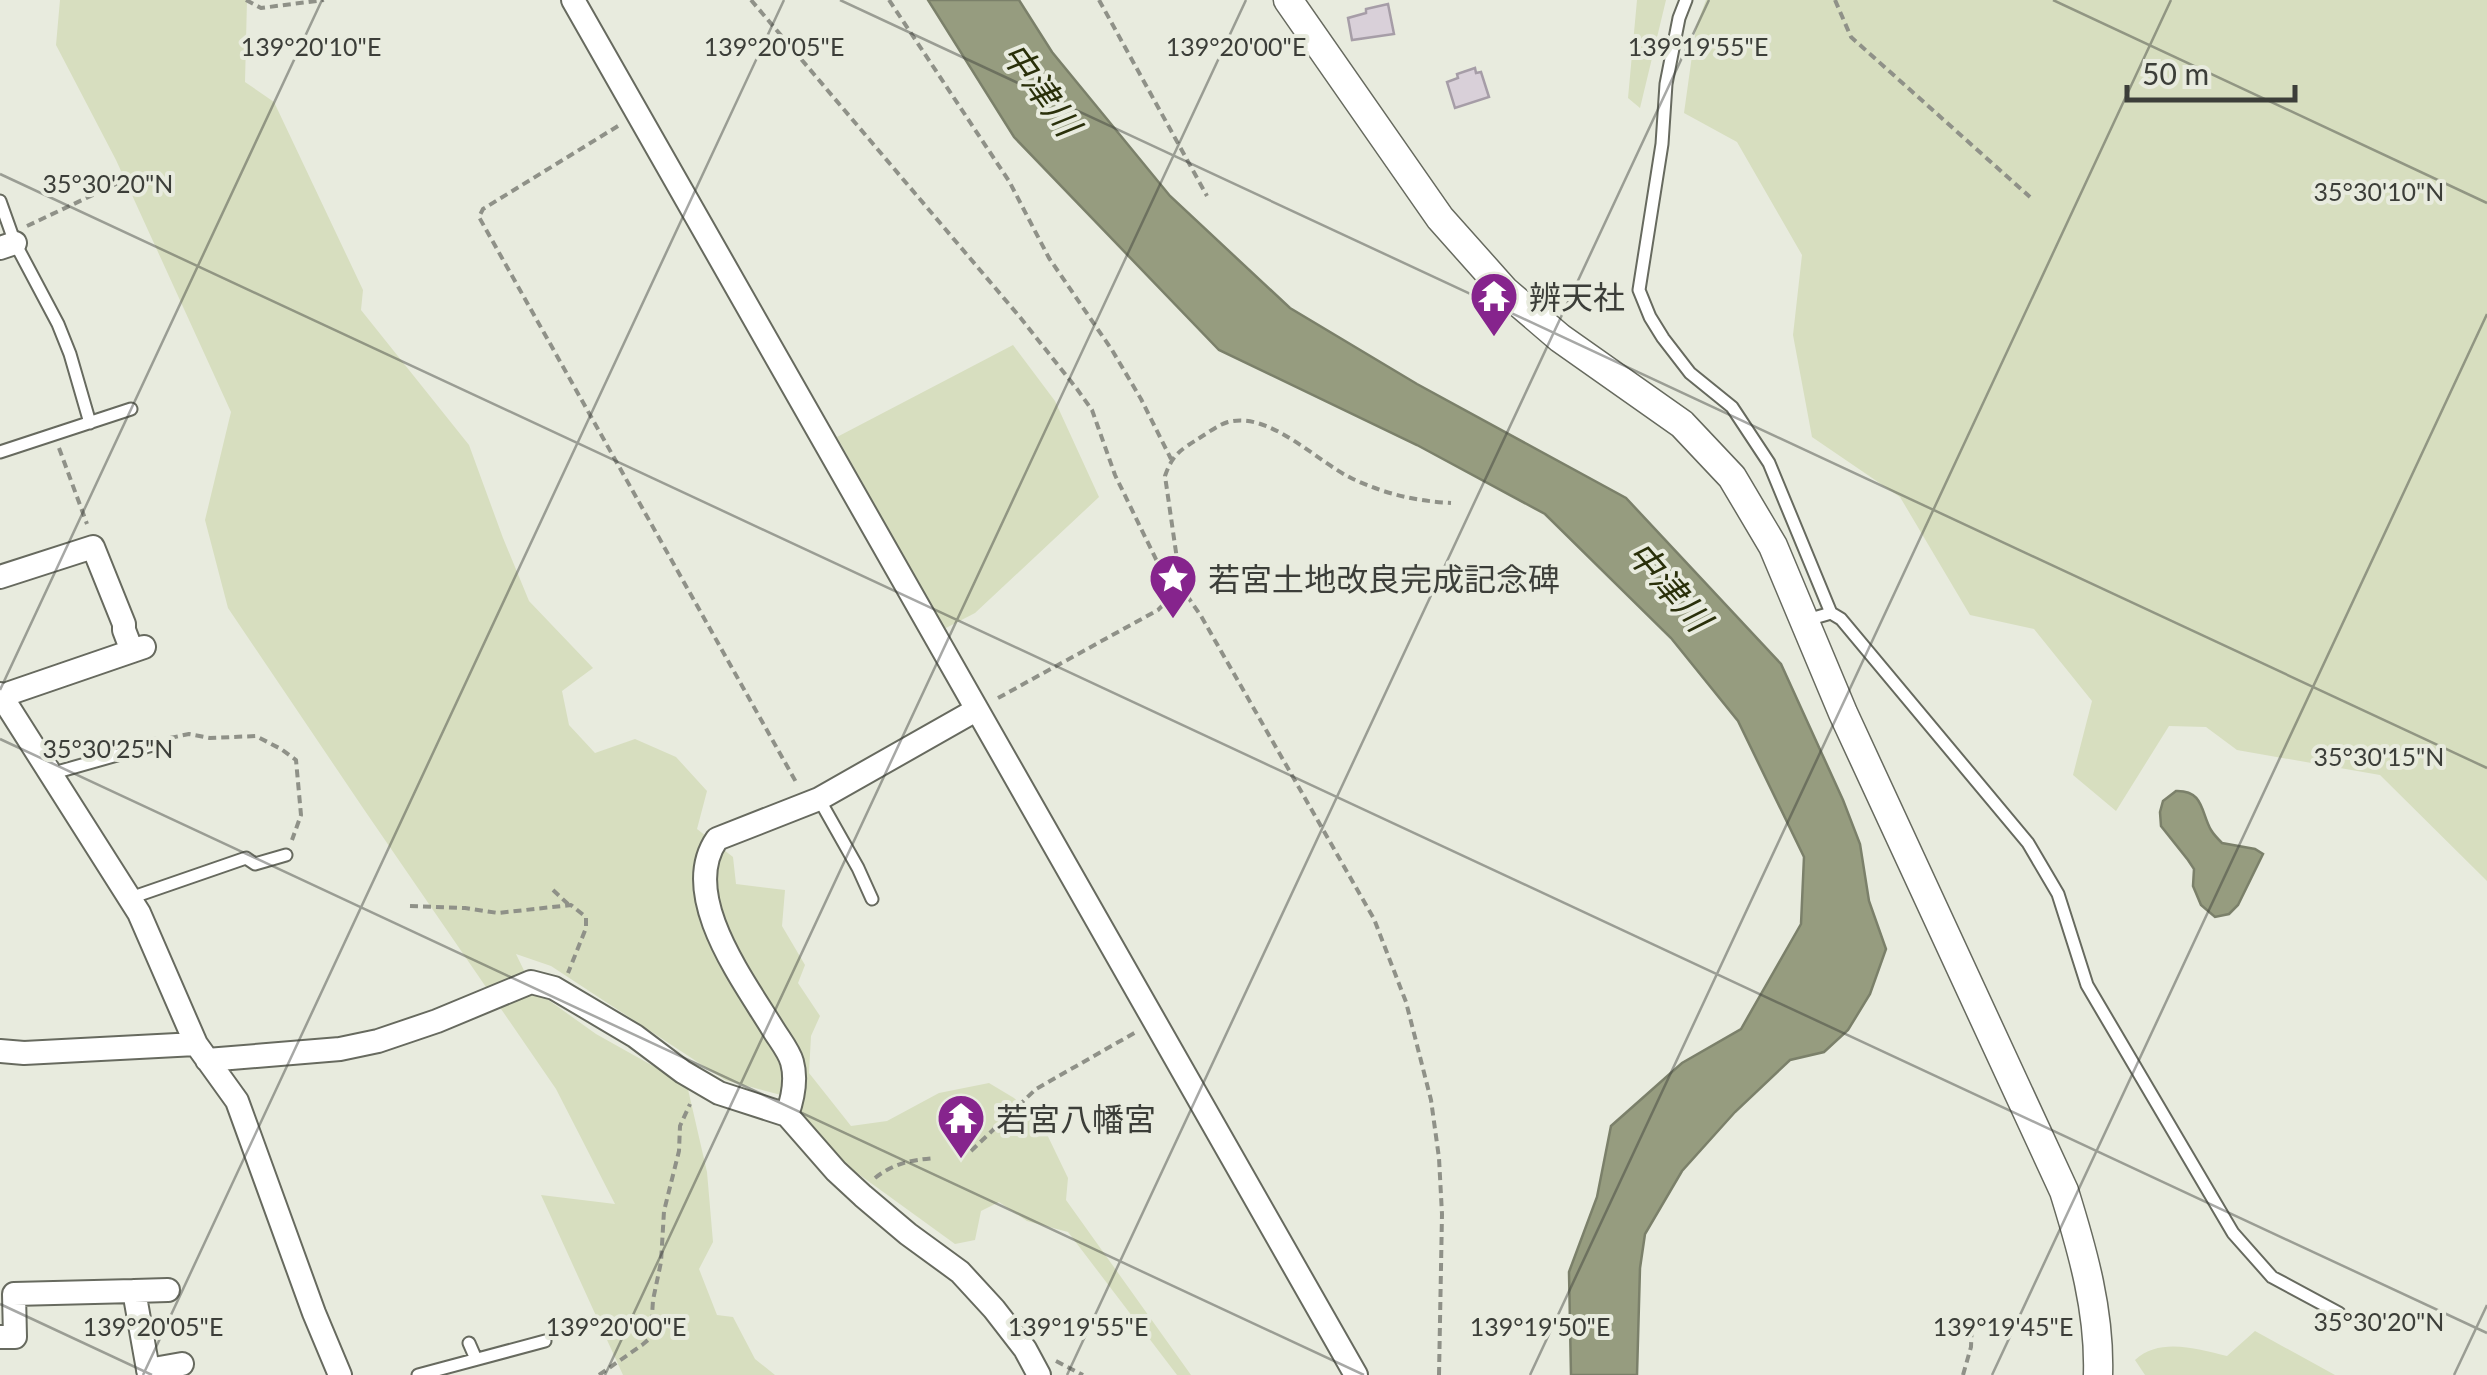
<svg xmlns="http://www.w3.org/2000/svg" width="2487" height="1375" viewBox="0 0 2487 1375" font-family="Lato,'Noto Sans JP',sans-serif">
<rect width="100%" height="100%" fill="#e8ebde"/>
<!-- green -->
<path fill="#d7debf" d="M60,0H247L245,82L274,102L363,290L361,310L469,445L503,538L529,601L593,668L562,691L569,725L595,753L635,739L676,757L707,791L697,829L733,857L736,884L785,890L782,926L805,965L798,983L820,1016L811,1036L809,1073L851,1126L887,1121L939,1093L989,1083L1014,1098L1042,1124L1068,1178L1066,1200L1191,1375H1177L1068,1232L1027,1221L999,1202L981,1211L975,1240L955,1244L846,1165L781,1095L725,1080L551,966L516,954L533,989L596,1034L687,1085L707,1172L713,1242L699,1269L717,1315L733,1317L755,1359L775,1375H623L541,1195L615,1204L556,1089L363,808L228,608L205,520L231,412L116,160L56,45Z
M1637,0H1666L1640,108L1628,98Z
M1706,0H2487V881L2380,775L2237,750L2206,727L2169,726L2116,811L2073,775L2092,701L2034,629L1970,615L1900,497L1812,437L1793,335L1802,255L1737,142L1684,113L1696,27Z
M1013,345L1055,401L1099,497L975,613L944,629L837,437Z
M2255,1331L2335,1375H2145L2135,1360C2160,1337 2197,1349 2227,1356Z"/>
<!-- water -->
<path fill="#969c7f" stroke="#7b806a" stroke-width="2.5" d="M928,0H1019L1052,52L1170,196L1290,308L1417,384L1626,498L1781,664L1843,800L1860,844L1869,901L1886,949L1870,994L1848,1030L1824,1052L1790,1060L1735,1112L1682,1171L1645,1234L1640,1268L1637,1375H1571L1569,1272L1597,1197L1611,1126L1682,1063L1741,1029L1801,924L1804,857L1738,721L1671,638L1545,514L1417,445L1219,350L1014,137Z
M2176,791C2204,790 2201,813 2211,830C2214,835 2218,839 2222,843L2255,849L2263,854L2238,905L2229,914L2215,917L2201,905L2193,886L2194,869L2188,860L2161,826L2160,812L2163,801Z"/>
<!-- building -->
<path fill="#d9d0d9" stroke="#a69da7" stroke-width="2.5" d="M1388,4L1394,34L1352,40L1348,18L1366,13V9Z
M1475,68L1476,73L1481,72L1489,97L1455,108L1447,82L1458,78L1457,74Z"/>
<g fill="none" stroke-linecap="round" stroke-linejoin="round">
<!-- service casing -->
<g stroke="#676a5f" stroke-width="15">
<path id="service" d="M1686,0L1679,18L1666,84L1662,144L1639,290L1650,317L1663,338L1690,373L1732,407L1769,463L1831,613
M0,201L15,243L58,324L70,354L90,423
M0,452L131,409
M1807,620L1831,613L1841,619L2028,843L2058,894L2087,985L2233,1233L2272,1277L2339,1313
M50,774L156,744
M819,799L858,868L872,899
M132,901L139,895L246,858L255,864L286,855
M469,1343L476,1359
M418,1375L545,1341"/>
</g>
<!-- minor casing -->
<g stroke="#676a5f" stroke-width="26">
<path id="minor" d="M573,0L1356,1375
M0,248L15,243
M0,577L93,547L124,624V630L132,651
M0,694L139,913L196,1044L237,1101L314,1313L340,1375
M3,697L10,693L144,647
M0,1051L24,1053L196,1044
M207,1060L340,1049L378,1041L437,1021L531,982L554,988L635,1036L683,1072L719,1093L787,1115L836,1171L863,1196L908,1234L960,1272L994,1309L1025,1349L1039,1375
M787,1115C793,1098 797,1080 792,1062C789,1051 779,1039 773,1029C744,981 678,895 717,839L819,799L976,710
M134,1291L168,1290
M0,1337H15L14,1294L134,1291L149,1375
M148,1370L182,1364"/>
</g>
<!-- tertiary casing -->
<g stroke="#676a5f" stroke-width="31">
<path id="tertiary" d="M1288,0L1440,218L1505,291L1560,338L1682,424L1732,477L1773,546L1843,713L2064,1191C2083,1252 2100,1312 2098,1375"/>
</g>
<!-- path -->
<path stroke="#8f9188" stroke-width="4" stroke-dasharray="8 5" stroke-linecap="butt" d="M246,0L261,8L324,0
M751,0L1019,316L1077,389L1092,410L1115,475L1168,584L1181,587
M889,0L1009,181L1049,258L1112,350L1141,399L1171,459
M1099,0L1207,196
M1835,0L1851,37L2030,197
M618,126L483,209L479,217L796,782
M27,226L131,177
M59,448L87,524
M998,698L1158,610L1181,587
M170,738L189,734L210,738L256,736L281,749L296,760L301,815L292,840
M553,890L568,904
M410,906L465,908L498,913L571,905L586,917V928L568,973
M971,1151L1036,1089L1136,1032
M875,1178C894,1163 911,1160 935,1158
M1056,1361L1083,1375
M599,1375L642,1345L648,1340L651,1332L653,1300L661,1262L664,1211L679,1151L680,1126L690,1104
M1439,1375L1442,1214L1439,1158L1431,1100L1406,1002L1374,919L1201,616L1181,587L1165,476C1173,453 1181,450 1201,437C1209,432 1218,425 1228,422C1270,411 1317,462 1353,479C1385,494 1416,501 1451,503
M1963,1375L1971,1347L1972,1318"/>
<!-- service -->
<use href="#service" stroke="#fff" stroke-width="11"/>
<!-- minor -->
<use href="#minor" stroke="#fff" stroke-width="22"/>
<!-- tertiary -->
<use href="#tertiary" stroke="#fff" stroke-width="28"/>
</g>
<!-- ticks -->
<path fill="none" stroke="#3c3e39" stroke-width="2.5" stroke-opacity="0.45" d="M840,0L2487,768M2053,0L2487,203M0,174L2487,1333M0,690L322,0M0,739L1364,1375M0,1304L152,1375M143,1375L784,0M605,1375L1246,0M1067,1375L1709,0M1530,1375L2171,0M1992,1375L2487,314M2454,1375L2487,1305"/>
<!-- icons -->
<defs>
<g id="temple-pin" transform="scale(2.5)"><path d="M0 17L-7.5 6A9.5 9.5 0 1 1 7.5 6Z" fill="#86248d" stroke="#e8ebde"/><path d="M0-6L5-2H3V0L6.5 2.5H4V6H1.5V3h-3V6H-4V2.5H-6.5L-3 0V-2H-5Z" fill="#fff"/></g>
<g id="sight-pin" transform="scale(2.5)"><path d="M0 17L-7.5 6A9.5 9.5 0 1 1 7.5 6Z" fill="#86248d" stroke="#e8ebde"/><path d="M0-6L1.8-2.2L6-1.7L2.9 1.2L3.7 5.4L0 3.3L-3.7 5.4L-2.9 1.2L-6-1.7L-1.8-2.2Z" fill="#fff"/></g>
</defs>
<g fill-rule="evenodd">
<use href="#temple-pin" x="1494" y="296"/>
<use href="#sight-pin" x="1173" y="578"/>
<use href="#temple-pin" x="961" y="1118"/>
</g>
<g text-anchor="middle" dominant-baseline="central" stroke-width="8" stroke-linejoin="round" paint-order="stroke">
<!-- poi labels -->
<g font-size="32" fill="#3c3e39" stroke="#e8ebde" text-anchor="start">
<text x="1529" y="296">辨天社</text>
<text x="1208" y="578">若宮土地改良完成記念碑</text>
<text x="996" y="1118">若宮八幡宮</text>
</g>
<!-- water labels -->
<g font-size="35" font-style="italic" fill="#2a300a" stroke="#e8ebde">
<text transform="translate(1042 88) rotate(54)">中津川</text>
<text transform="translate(1670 585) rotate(49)">中津川</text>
</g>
</g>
<g font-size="25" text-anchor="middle" fill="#3c3e39" stroke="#e8ebde" stroke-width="8" stroke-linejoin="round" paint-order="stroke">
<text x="311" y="56">139°20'10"E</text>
<text x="774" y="56">139°20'05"E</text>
<text x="1236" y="56">139°20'00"E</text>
<text x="1698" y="56">139°19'55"E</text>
<text x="108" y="193">35°30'20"N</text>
<text x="2379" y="201">35°30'10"N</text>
<text x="108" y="758">35°30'25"N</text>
<text x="2379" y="766">35°30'15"N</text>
<text x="2379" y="1331">35°30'20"N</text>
<text x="153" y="1336">139°20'05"E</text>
<text x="616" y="1336">139°20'00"E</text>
<text x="1078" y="1336">139°19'55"E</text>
<text x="2003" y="1336">139°19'45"E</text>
<text x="1540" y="1336">139°19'50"E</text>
</g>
<!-- scale -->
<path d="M2127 85v15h168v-15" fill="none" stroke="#3c3e39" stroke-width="5"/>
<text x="2142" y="85" font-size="30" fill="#3c3e39" stroke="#e8ebde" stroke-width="8" paint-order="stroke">50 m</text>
</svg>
